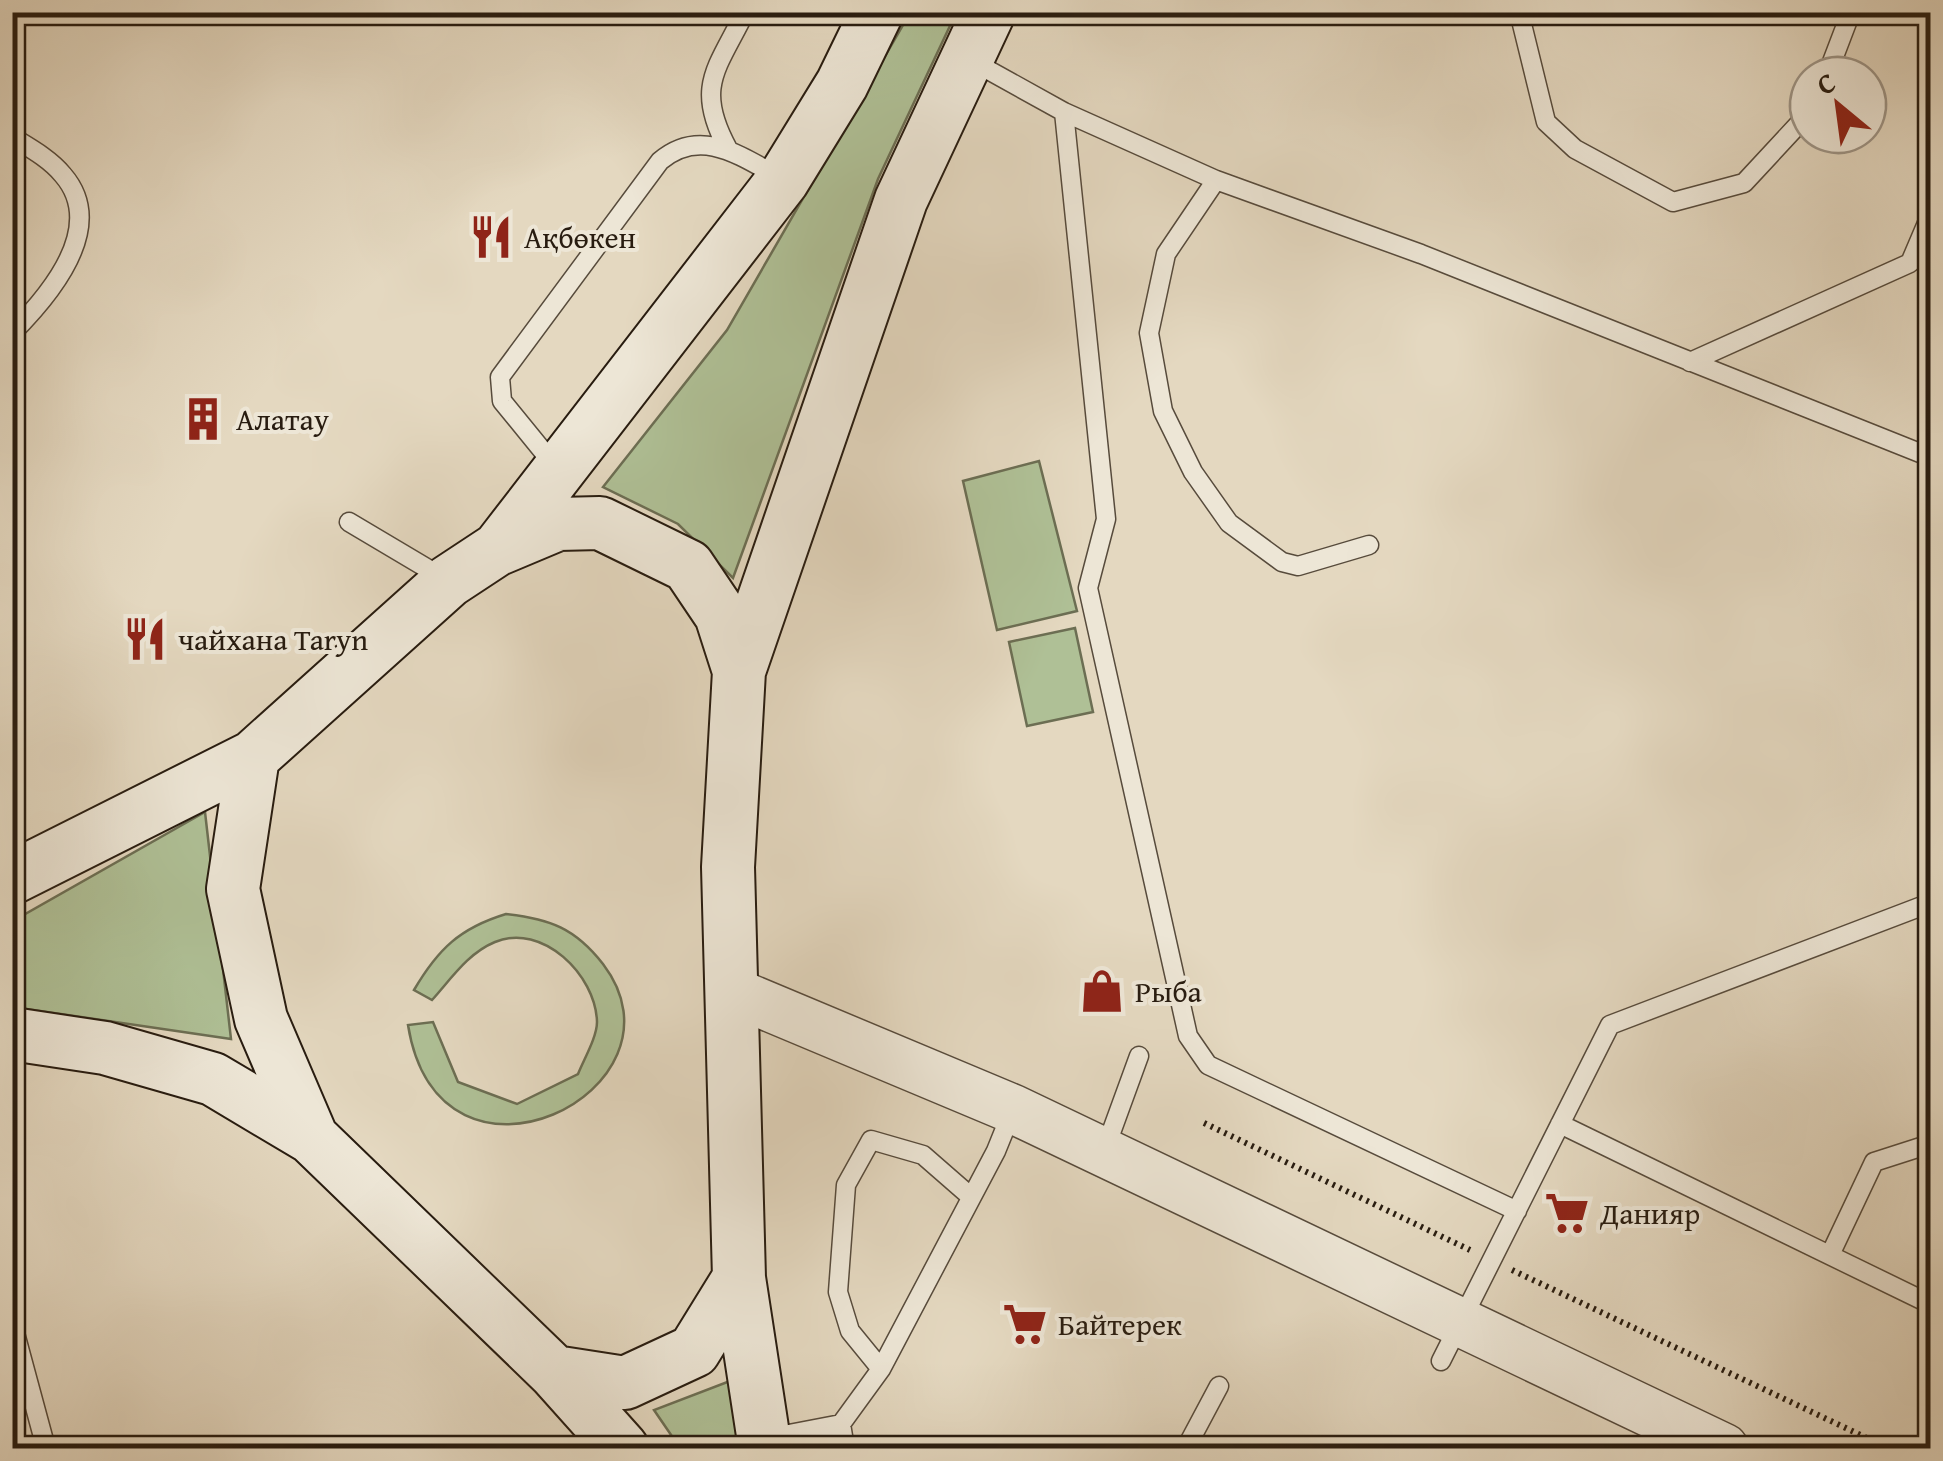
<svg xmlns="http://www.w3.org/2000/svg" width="1943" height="1461" viewBox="0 0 1943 1461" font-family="'Gentium Book Plus',serif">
<rect width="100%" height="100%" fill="#e4d8c0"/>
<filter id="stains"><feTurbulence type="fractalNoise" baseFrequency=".002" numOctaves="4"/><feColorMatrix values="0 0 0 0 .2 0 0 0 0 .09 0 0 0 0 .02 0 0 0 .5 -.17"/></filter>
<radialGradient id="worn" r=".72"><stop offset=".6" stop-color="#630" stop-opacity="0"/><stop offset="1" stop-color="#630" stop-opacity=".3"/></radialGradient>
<!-- green -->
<path fill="#afc096" stroke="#6c6e53" stroke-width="2.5" d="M910,13H956L878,179L733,578L678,524L603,487L727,330Z
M1039,461L1077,611L997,630L963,481Z
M1075,628L1093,712L1027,726L1009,642Z
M205,812L231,1039L13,1007V921Z
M506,914C550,919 575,928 603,964C699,1090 439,1219 408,1025L433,1022L458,1082L517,1104L578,1074C584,1059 597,1037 597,1022C596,975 542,922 495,942C468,953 451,979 432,1000L414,990C438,949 460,928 506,914Z
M730,1381L742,1448H680L654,1410Z"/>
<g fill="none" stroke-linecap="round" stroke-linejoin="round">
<!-- service casing -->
<g stroke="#574b3c" stroke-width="21">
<path id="service" d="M1519,12L1546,122L1575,149L1673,202L1744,183L1808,114
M972,61L1064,112L1216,180L1166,254L1149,333L1163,411L1193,472L1229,523L1282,562L1298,566L1369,545
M1827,75L1851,12
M1064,112L1106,519L1088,588L1188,1036L1208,1065L1517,1211
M12,137C30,148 50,159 63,175C108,227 49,296 12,333
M728,149C694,87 717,69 745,12
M1216,180L1421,254L1930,457
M1690,362L1910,263L1930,216
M555,466L502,401L500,377L660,161C700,127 739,155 779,177
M349,522L445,579
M1560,1124L1930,1304
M1104,1152L1139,1056
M1830,1255L1874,1162L1930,1144
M12,1322L46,1448
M1441,1361L1610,1025L1930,903
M881,1369L850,1331L838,1292L846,1185L871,1140L923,1155L970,1196
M841,1424L845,1448
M768,1438L841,1424L881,1369L996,1151L1013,1109
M1186,1448L1219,1386"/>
</g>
<!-- tertiary casing -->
<g stroke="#574b3c" stroke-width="51">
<path id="tertiary" d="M731,991L1013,1109L1724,1448"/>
</g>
<!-- secondary casing -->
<g stroke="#281c10" stroke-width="56">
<path id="secondary" d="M498,549L783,180L842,84L877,12
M739,671L901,200L989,12
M12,878L253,757
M12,1034L105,1048L213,1079L312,1138
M739,1278L694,1351L625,1383L554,1372L312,1138L261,1019L233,889L253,757L449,581L496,550L558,524L600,523L688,566L721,615L739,671L728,867L739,1278L765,1448
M554,1372L622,1448"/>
</g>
<!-- path -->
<path stroke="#281c10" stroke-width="6" stroke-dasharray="2.5 5" stroke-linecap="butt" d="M1204,1123L1470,1250
M1512,1270L1888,1448"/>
<!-- service -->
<use href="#service" stroke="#ede6d6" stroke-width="18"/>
<!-- tertiary -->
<use href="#tertiary" stroke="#ede6d6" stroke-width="48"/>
<!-- secondary -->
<use href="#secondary" stroke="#ede6d6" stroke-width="52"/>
</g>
<!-- icons -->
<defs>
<g id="restaurant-bare" transform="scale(3.45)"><path d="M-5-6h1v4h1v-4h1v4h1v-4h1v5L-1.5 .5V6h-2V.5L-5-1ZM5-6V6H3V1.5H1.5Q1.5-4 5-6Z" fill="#8f2418" stroke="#ede6d6" stroke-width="2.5" paint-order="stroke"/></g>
<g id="building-bare" transform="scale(3.45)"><path d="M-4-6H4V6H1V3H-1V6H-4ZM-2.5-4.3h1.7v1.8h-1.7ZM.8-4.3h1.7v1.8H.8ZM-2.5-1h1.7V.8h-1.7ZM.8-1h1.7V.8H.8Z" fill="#8f2418" stroke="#ede6d6" stroke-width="2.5" paint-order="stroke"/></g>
<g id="shop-bare" transform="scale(3.45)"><path d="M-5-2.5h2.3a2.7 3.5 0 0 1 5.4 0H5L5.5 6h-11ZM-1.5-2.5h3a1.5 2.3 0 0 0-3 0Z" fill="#8f2418" stroke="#ede6d6" stroke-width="2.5" paint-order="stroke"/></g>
<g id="supermarket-bare" transform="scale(3.45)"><path d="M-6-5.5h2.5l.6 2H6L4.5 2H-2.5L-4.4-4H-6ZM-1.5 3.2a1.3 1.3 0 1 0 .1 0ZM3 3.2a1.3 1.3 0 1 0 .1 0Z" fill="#8f2418" stroke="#ede6d6" stroke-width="2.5" paint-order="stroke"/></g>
</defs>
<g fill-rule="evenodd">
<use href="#restaurant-bare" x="491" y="237"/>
<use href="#building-bare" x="203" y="419"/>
<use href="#restaurant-bare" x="145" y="639"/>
<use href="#shop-bare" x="1102" y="991"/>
<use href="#supermarket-bare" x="1567" y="1213"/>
<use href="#supermarket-bare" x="1025" y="1324"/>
</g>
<g text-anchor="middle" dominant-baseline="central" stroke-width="8" stroke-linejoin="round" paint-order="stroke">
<!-- poi labels -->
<g font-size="30" fill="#281c10" stroke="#ede6d6" text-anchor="start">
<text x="524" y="237">Ақбөкен</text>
<text x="236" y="419">Алатау</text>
<text x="178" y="639">чайхана Taryn</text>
<text x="1135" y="991">Рыба</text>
<text x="1600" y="1213">Данияр</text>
<text x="1058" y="1324">Байтерек</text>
</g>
</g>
<!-- margin -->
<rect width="1943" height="1461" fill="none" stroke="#e4d8c0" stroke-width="50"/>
<rect x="15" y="15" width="1913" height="1431" fill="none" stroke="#281c10" stroke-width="5"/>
<rect x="25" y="25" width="1893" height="1411" fill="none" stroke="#281c10" stroke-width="2.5"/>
<!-- north arrow -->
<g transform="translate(1838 105) rotate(331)"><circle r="48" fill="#ede6d6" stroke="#9e9587" stroke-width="2.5"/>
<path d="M0-8L18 38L0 25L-18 38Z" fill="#8f2418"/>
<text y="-15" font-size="28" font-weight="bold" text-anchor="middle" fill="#281c10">С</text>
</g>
<rect width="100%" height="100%" filter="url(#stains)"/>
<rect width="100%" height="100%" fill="url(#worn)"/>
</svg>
